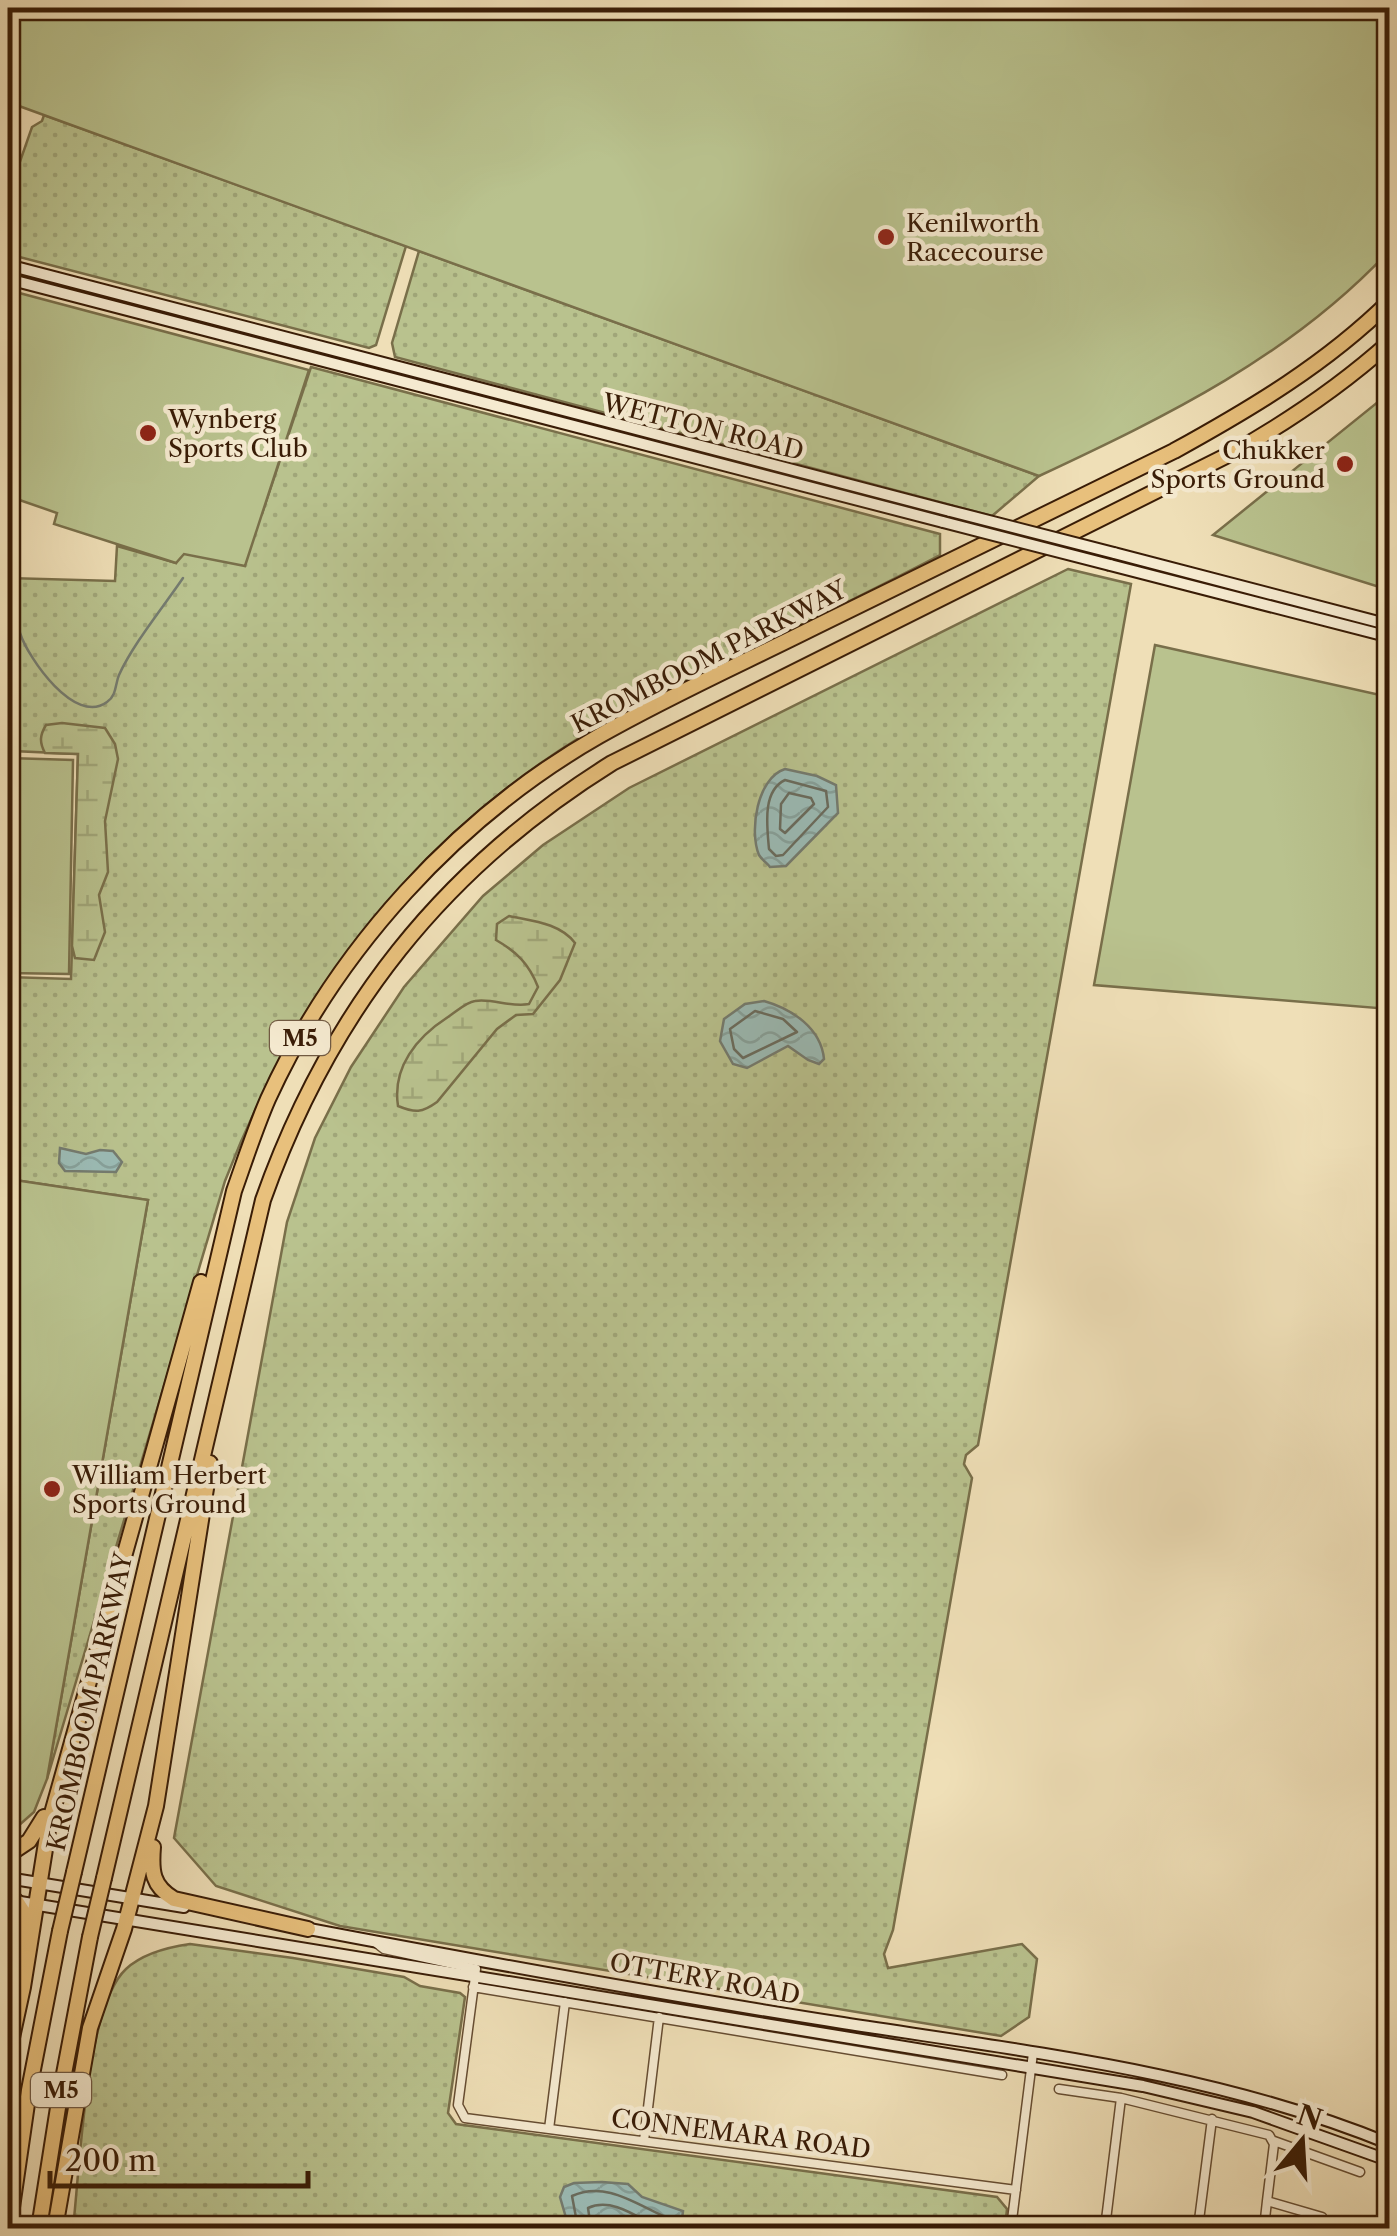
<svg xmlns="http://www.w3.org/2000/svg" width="1397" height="2236" viewBox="0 0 1397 2236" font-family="'Libre Caslon Text',serif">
<defs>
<pattern id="grass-dots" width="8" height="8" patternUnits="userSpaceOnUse" patternTransform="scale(2.5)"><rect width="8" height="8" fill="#b9c28e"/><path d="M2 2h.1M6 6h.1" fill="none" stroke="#a0a679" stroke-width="1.8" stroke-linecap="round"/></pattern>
<pattern id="wetland-marsh" width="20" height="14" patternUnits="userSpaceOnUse" patternTransform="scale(2.5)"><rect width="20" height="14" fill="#b9c28e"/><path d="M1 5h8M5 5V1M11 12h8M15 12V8" fill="none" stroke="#a0a679"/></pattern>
<pattern id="water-waves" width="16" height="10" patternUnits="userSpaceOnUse" patternTransform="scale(2.5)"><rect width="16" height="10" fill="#9bbbb5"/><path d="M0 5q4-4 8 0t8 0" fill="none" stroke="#86a09a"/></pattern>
</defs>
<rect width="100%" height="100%" fill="#efdfb7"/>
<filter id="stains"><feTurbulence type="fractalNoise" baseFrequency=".002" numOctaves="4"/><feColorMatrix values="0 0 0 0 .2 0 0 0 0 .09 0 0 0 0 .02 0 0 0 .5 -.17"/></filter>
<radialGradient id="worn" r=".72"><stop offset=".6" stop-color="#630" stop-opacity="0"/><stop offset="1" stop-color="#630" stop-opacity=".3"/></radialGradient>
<!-- grass -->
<path fill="url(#grass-dots)" stroke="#796f4a" stroke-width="2.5" d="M44,115L406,246L376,345L369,348L8,254V196L32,127L42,121Z
M419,251L1039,476L992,516L395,357L392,343Z
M311,367L940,534V555C860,597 778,636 696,676C658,695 619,713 582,736C410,842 297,994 225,1181L47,1779L148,1200L8,1179V977L71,979L78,754L13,751L17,648L8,578L115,581L117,546L176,563L199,496L262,514Z
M1068,569L1131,584L978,1445L966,1455L964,1464L972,1478L893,1930L884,1954L888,1968L1022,1944L1037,1959L1029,2017L1001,2036L340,1926L216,1886L174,1838L287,1222L315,1138L351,1067L404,987L483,896L543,845L629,788Z
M190,1944L293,1958L404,1977L420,1986L460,1993L465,1997L448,2113L456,2124L997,2197L1007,2209L1005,2228H73C80,2170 85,2007 126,1969C142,1954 169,1947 190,1944Z"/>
<!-- wetland -->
<path fill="url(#wetland-marsh)" stroke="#796f4a" stroke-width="2.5" d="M62,723L105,728L115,744L118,759L105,821L108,872L99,895L105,932L94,960L75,958L72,946L78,754L45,753C39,742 40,735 46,725Z
M509,916C532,921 560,923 575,943L560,980L533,1014L516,1015L497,1029L437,1102C422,1113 415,1113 398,1106C392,1067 417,1037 448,1017C456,1012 466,1002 475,1001C493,998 511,1008 529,1004L538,987C529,964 517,952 496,940L497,924Z"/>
<!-- pitch -->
<path fill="#b9c28e" stroke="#796f4a" stroke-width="2.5" d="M8,8H1389V251C1291,356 1167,416 1039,476L8,102Z
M8,290L309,370L245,566L184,554L176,563L54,524L57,513L8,496Z
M1389,393V590L1213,535Z
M1155,645L1389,697V1009L1094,985Z
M8,758L73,760L69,974L8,973Z
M8,1179L148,1200L47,1779L34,1812L8,1835Z"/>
<!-- water -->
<path fill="url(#water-waves)" stroke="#747b6f" stroke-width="2.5" d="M785,769L817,776L836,785L838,813L786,866L770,867C767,863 762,860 759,855C749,831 757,778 785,769Z
M764,1001C792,1009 821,1028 824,1059L819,1064L808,1060L788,1046L747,1068L733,1064L720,1041L724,1019L745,1004Z
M60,1148L86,1154L100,1150L113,1151L122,1162L116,1172L65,1171L59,1163Z
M602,2182L628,2184L642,2197L683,2211L681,2228H569L560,2197L564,2187L574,2183Z"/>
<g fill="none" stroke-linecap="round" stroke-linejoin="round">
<!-- shore -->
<path stroke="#6a6c5e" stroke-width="2.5" d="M785,780L826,791L828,807L783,855L776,856L769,849C767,826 762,791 785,780Z
M789,793L811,798L814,804L785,833L780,829L781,804Z
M755,1011L783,1019L797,1032L743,1058L734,1049L730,1029Z
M578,2228L572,2196C607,2180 638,2206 670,2219L672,2228
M591,2228L588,2208C612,2197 637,2217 659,2228"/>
<!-- stream -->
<path stroke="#747b6f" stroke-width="2.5" d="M19,587C19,602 15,618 20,633C28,658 75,726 107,702C117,695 115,684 119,675C133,644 164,606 183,578"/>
<!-- street casing -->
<g stroke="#664d32" stroke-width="11">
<path id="street" d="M8,1940L11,1916
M375,1942L384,1949L476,1969L458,2105L465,2118L1016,2190
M473,1987L1002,2075
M1059,2089L1121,2098L1269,2135L1274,2144L1267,2201L1322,2217
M549,2129L565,2002
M644,2141L659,2017
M1274,2141L1360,2172
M1011,2228L1033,2053
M1105,2228L1121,2098
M1198,2228L1212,2119
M1264,2228L1267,2201"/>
</g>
<!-- secondary casing -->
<g stroke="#391c06" stroke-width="14">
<path id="secondary" d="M8,265L950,511
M8,279L943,522
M1114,553L1390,625
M1110,565L1390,637
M8,1878L184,1907
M8,1900L1143,2086L1253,2112L1390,2161
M304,1928C483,1962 663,1995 843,2023C1028,2052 1215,2072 1390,2144"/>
</g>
<!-- highway casing -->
<g stroke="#391c06" stroke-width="18">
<path id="highway" d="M153,1847C151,1871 152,1886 174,1899L308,1929
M8,1855L29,1841L44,1817
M74,1872L234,1191C245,1160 255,1129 268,1099C336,950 457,817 599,736C669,696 743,663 815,627C935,569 1054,509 1174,451C1252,408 1326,364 1390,301
M104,1878L263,1200C330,1011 442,869 612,763L1234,452C1289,421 1342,385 1390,342
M13,1989L23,1912L16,1901
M8,2056L23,1987L49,1824L201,1282
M9,2228L29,2090L60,1931
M39,2228L60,2095L90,1937
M55,2228L90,2028L124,1929L156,1806L210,1463"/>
</g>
<!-- street -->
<use href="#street" stroke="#f5ead0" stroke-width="8"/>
<!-- secondary -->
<use href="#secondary" stroke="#f5ead0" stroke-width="10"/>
<!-- highway -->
<use href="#highway" stroke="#e8c07c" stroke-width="14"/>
<!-- secondary-bridge casing -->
<g stroke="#391c06" stroke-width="14" stroke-linecap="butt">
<path id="secondary-bridge" d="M950,511L1114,553
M943,522L1110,565"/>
</g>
<!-- highway-bridge casing -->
<g stroke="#391c06" stroke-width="18" stroke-linecap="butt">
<path id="highway-bridge" d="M60,1931L74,1872
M90,1937L104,1878"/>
</g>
<!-- secondary-bridge -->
<use href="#secondary-bridge" stroke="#f5ead0" stroke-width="10"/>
<!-- highway-bridge -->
<use href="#highway-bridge" stroke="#e8c07c" stroke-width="14"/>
</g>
<!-- markers -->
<g fill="#8f2418" stroke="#f5ead0" stroke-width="4">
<circle cx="886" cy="237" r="10"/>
<circle cx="148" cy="433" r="10"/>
<circle cx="1345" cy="464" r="10"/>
<circle cx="52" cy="1489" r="10"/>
</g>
<g text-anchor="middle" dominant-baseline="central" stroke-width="9" stroke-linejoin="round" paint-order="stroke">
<!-- shield labels -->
<g fill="#f5ead0" stroke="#715a43" stroke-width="2.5">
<rect x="270" y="1021" width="60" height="34" rx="8"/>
<rect x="31" y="2073" width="60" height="34" rx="8"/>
</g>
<g font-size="22" font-weight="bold" fill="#391c06">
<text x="300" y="1038">M5</text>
<text x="61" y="2090">M5</text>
</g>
<!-- poi labels -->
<g font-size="25" fill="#391c06" stroke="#f5ead0" text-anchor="start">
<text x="906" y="223">Kenilworth<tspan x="906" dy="29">Racecourse</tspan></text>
<text x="168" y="419">Wynberg<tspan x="168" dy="29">Sports Club</tspan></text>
<text x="1325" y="450" text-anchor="end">Chukker<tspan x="1325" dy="29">Sports Ground</tspan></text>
<text x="72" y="1475">William Herbert<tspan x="72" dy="29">Sports Ground</tspan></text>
</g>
<!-- street labels -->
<g font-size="25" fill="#391c06" stroke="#f5ead0">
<text transform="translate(703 427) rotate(14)">WETTON ROAD</text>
<text transform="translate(709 657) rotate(-27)">KROMBOOM PARKWAY</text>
<text transform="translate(90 1702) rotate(-77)">KROMBOOM PARKWAY</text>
<text transform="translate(705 1979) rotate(10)">OTTERY ROAD</text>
<text transform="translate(741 2134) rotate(7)">CONNEMARA ROAD</text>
</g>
</g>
<!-- margin -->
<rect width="1397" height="2236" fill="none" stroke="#efdfb7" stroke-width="40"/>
<rect x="10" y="10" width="1377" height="2216" fill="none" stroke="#391c06" stroke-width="5"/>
<rect x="20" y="20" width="1357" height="2196" fill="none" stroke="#391c06" stroke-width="2.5"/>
<!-- north arrow -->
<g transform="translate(1302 2141) rotate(18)" stroke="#f5ead0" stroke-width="8" paint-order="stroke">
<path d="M0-8L18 38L0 25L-18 38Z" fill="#391c06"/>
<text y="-15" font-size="28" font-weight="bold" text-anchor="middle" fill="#391c06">N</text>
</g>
<!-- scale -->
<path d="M50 2171v15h258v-15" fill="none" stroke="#391c06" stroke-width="5"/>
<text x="65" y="2171" font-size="30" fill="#391c06" stroke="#f5ead0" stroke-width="8" paint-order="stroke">200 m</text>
<rect width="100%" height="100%" filter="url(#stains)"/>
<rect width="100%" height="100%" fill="url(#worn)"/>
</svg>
